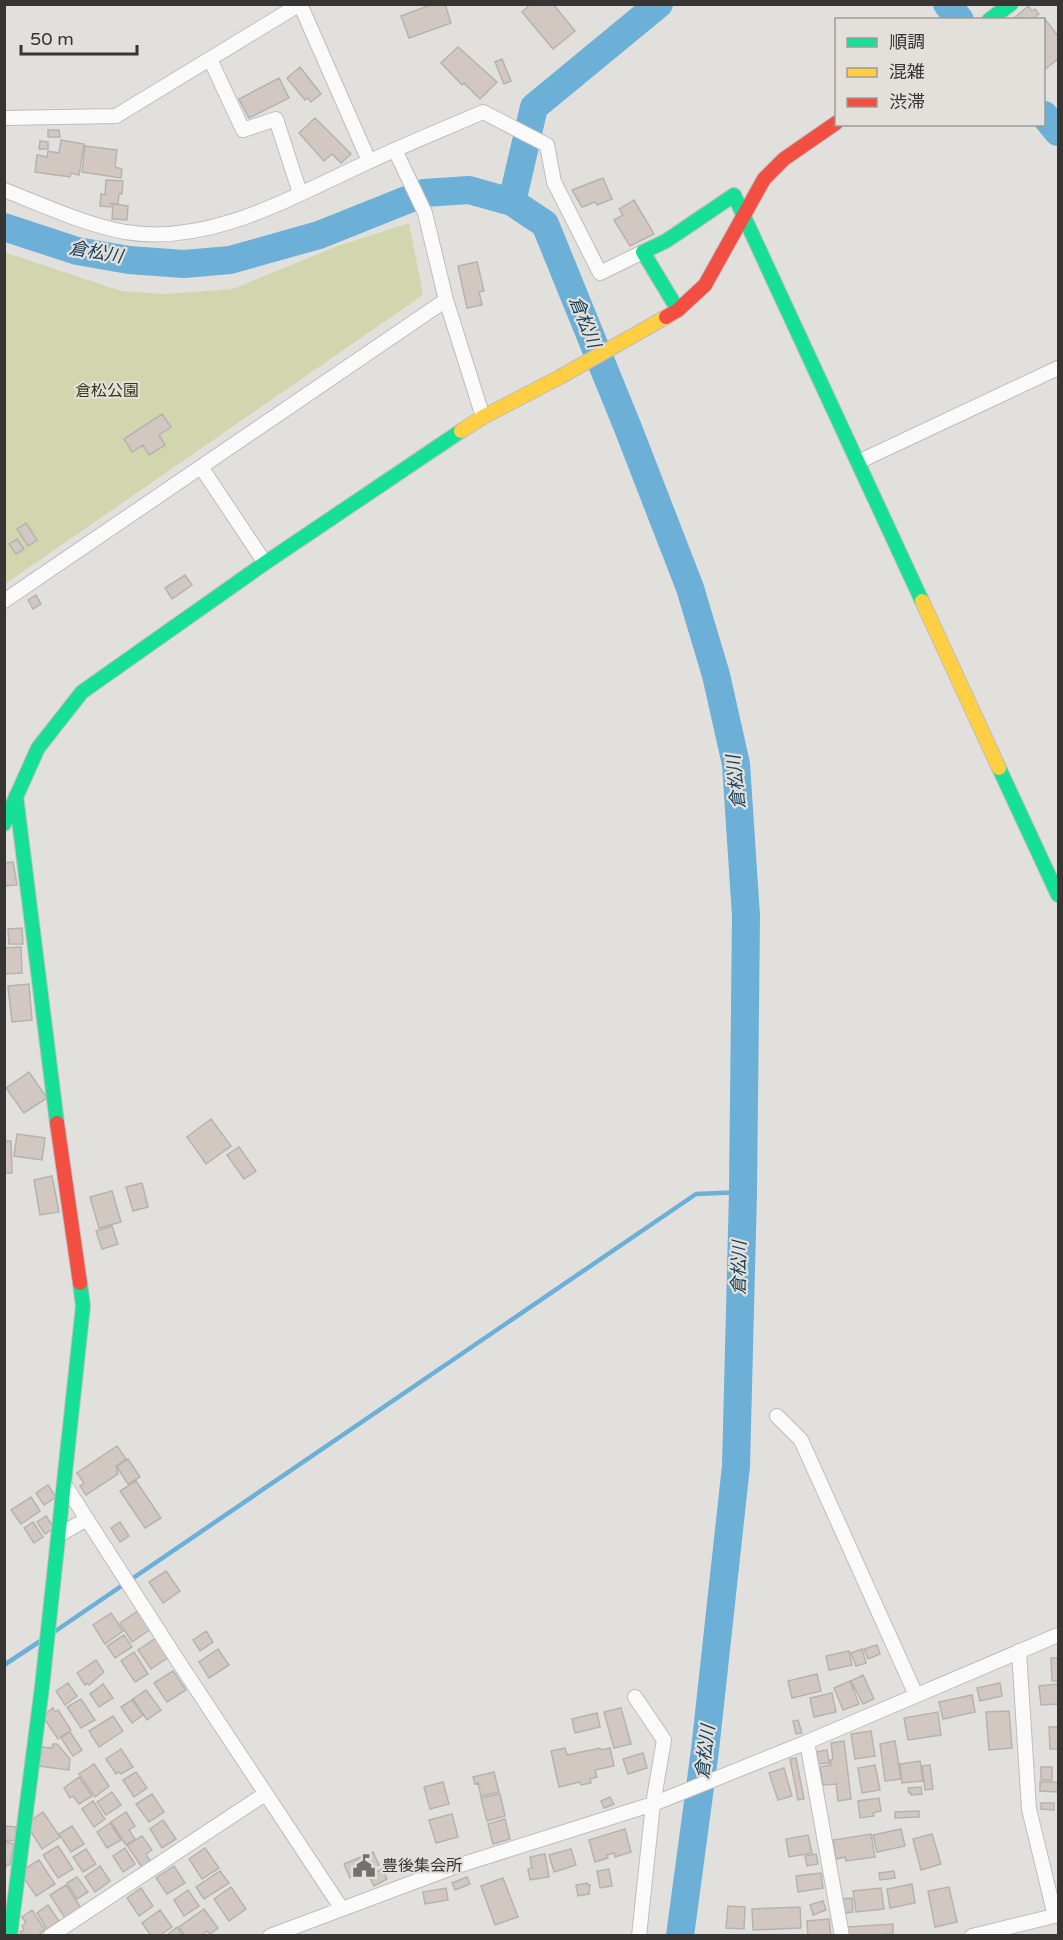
<svg xmlns="http://www.w3.org/2000/svg" width="1063" height="1940" viewBox="0 0 1063 1940" font-family="'Varela Round','Noto Sans JP',sans-serif">
<rect width="100%" height="100%" fill="#e2e0dd"/>
<!-- green -->
<path fill="#d1d6ae" d="M409,223L423,295L5,584L4,252L121,291L165,294L233,289L335,247Z"/>
<g fill="none" stroke-linecap="round" stroke-linejoin="round">
<!-- stream -->
<path stroke="#6cafd7" stroke-width="4.5" d="M54,1632L696,1194L743,1192
M4,1665L42,1640"/>
<!-- river -->
<path stroke="#6cafd7" stroke-width="28" d="M947,4L960,20
M1044,115L1058,132
M512,202L534,107L659,4
M4,227L77,251L129,260L184,264L230,260L319,235L424,193L469,190L512,202L545,224L628,428L690,588L716,675L736,764L746,916L743,1192L736,1466L705,1750L680,1936"/>
</g>
<!-- building -->
<path fill="#d3c8c1" stroke="#b5b3b1" stroke-width="1.5" d="M433,4H445L451,23L409,38L401,16Z
M531,4H553L575,31L553,49L522,12Z
M1028,6L1032,11L1035,9L1039,14L1036,16L1038,20H1012Z
M1044,18L1058,36V59L1044,70V20H1042Z
M458,47L497,82L480,99L464,83L462,85L441,63Z
M502,59L511,81L504,84L495,62Z
M300,67L321,94L311,102L308,98L305,100L287,78Z
M279,78L289,98L249,118L239,99Z
M315,118L351,154L341,163L332,154L324,161L299,133Z
M48,130H59L60,137H48Z
M61,140L84,144L79,175L71,173L70,177L35,172L37,155L47,157L48,151L59,153Z
M40,141L48,142V149H39Z
M85,146L117,150L115,167L122,169L121,178L82,172Z
M603,178L612,199L597,205L595,202L582,207L572,190Z
M106,180L123,181L122,194H119L118,204L111,203V207L100,206L101,194L105,195Z
M634,200L654,234L630,246L614,220L623,215L619,209Z
M113,204L128,206L127,220L112,219Z
M477,262L484,291L479,292L482,305L467,308L458,266Z
M162,414L171,427L159,435L165,445L149,455L143,445L132,452L124,439Z
M26,523L37,540L28,546L17,529Z
M17,539L24,549L16,554L9,544Z
M185,575L192,585L172,599L165,588Z
M36,595L41,604L33,609L28,600Z
M13,862L17,885L4,886V863Z
M22,928L23,944H9L8,929Z
M21,947L22,973L4,974V948Z
M29,984L32,1020L12,1022L8,986Z
M29,1072L47,1098L24,1113L6,1088Z
M211,1119L231,1146L206,1164L187,1137Z
M17,1134L45,1138L42,1160L14,1156Z
M4,1141H11L12,1173H4Z
M239,1147L256,1171L244,1179L227,1155Z
M52,1176L59,1212L40,1215L34,1180Z
M142,1183L148,1207L133,1211L126,1187Z
M112,1191L121,1222L99,1228L90,1197Z
M112,1226L118,1244L102,1249L96,1231Z
M117,1446L126,1459L116,1466L118,1474L86,1495L80,1486L84,1483L77,1473Z
M128,1459L140,1477L128,1484L117,1467Z
M136,1481L161,1518L145,1528L120,1491Z
M48,1485L56,1497L44,1505L36,1493Z
M31,1497L40,1511L21,1524L11,1510Z
M46,1516L54,1528L45,1534L37,1522Z
M33,1522L43,1537L34,1543L24,1528Z
M120,1522L129,1536L120,1542L111,1528Z
M166,1571L180,1591L163,1603L149,1582Z
M139,1610L151,1629L132,1642L120,1623Z
M111,1613L123,1631L105,1644L93,1625Z
M206,1631L213,1642L200,1651L193,1640Z
M124,1635L132,1647L115,1658L107,1646Z
M156,1638L169,1657L151,1669L138,1650Z
M877,1645L880,1654L868,1659L864,1649Z
M218,1649L229,1665L209,1678L199,1662Z
M862,1649L866,1663L856,1666L851,1653Z
M849,1651L852,1665L829,1670L826,1656Z
M134,1652L148,1674L135,1682L121,1661Z
M1051,1658H1058V1681H1052Z
M96,1660L104,1672L89,1685L87,1683L85,1685L77,1673Z
M173,1671L186,1690L167,1702L154,1683Z
M817,1674L821,1691L792,1698L788,1681Z
M863,1675L874,1699L863,1704L851,1681Z
M850,1681L859,1704L843,1710L834,1688Z
M68,1683L77,1696L65,1705L56,1691Z
M1000,1683L1002,1696L980,1701L977,1688Z
M103,1684L113,1698L99,1707L90,1694Z
M1058,1684V1704L1041,1705L1039,1686Z
M146,1690L161,1710L147,1720L133,1699Z
M832,1693L836,1712L814,1717L810,1698Z
M972,1695L975,1712L943,1719L939,1702Z
M81,1699L95,1720L81,1728L67,1707Z
M132,1700L143,1715L132,1723L121,1707Z
M53,1708L55,1712L58,1710L71,1730L58,1739L44,1718L45,1714Z
M621,1708L631,1744L614,1748L604,1712Z
M1009,1711L1012,1748L989,1750L986,1712Z
M938,1712L941,1735L908,1740L904,1718Z
M597,1713L600,1727L575,1733L572,1719Z
M113,1716L123,1731L99,1747L89,1731Z
M798,1720L802,1733L796,1734L793,1721Z
M1049,1727H1058V1749H1050Z
M871,1731L875,1756L855,1759L851,1734Z
M70,1732L82,1750L73,1756L61,1738Z
M844,1741L851,1799L838,1801L836,1784L823,1785L820,1767L831,1765L830,1760H833L831,1743Z
M895,1741L901,1779L885,1781L880,1744Z
M53,1744H57L70,1759L69,1770L39,1766L42,1747L52,1748Z
M565,1748L567,1755L600,1748L601,1750L610,1748L614,1766L595,1770L597,1777L590,1779L591,1783L581,1785L580,1782L559,1787L551,1751Z
M121,1749L133,1767L121,1774L119,1772L116,1774L106,1759Z
M827,1750L829,1763L818,1764L816,1752Z
M643,1753L647,1768L628,1774L623,1759Z
M796,1758L804,1799L798,1800L790,1759Z
M920,1761L923,1781L902,1783L900,1764Z
M94,1764L109,1786L95,1797L79,1774Z
M875,1765L880,1790L862,1793L858,1768Z
M930,1765L933,1789L925,1790L922,1766Z
M1041,1767H1052V1780H1041Z
M784,1768L792,1796L778,1800L769,1773Z
M136,1772L147,1788L134,1797L123,1780Z
M494,1772L499,1792L481,1796L478,1783L475,1784L473,1777Z
M79,1777L92,1796L79,1804L73,1796L70,1798L64,1788Z
M443,1782L449,1804L430,1809L424,1787Z
M1040,1782H1058V1792L1040,1791Z
M921,1787L922,1794L911,1795V1793H909L908,1788Z
M112,1792L121,1805L106,1815L97,1802Z
M152,1794L164,1812L149,1822L136,1804Z
M500,1794L505,1816L487,1821L481,1798Z
M610,1797L614,1804L604,1808L601,1801Z
M879,1798L881,1811L873,1813L874,1816L860,1818L858,1801Z
M93,1801L105,1819L94,1827L82,1809Z
M1041,1803H1054V1810L1041,1809Z
M919,1811V1817L895,1818V1812Z
M43,1812L60,1837L42,1849L26,1824Z
M126,1812L135,1826L129,1830L135,1839L126,1845L111,1822Z
M452,1814L458,1837L436,1843L429,1820Z
M505,1819L510,1839L493,1844L488,1824Z
M163,1820L176,1839L162,1848L150,1829Z
M110,1823L121,1840L107,1848L97,1832Z
M4,1826L16,1827L15,1841L5,1840Z
M72,1826L84,1844L71,1852L59,1834Z
M625,1829L631,1852L615,1857L614,1853L607,1855L608,1858L595,1862L589,1840Z
M901,1829L905,1846L877,1852L873,1835Z
M871,1834L875,1857L846,1861L845,1857L836,1859L833,1840Z
M932,1834L941,1864L921,1870L913,1839Z
M808,1835L812,1853L789,1857L786,1839Z
M142,1836L152,1850L146,1854L151,1863L143,1869L127,1845Z
M4,1841L14,1844L10,1865L7,1864L6,1867L4,1866Z
M58,1846L73,1869L58,1878L43,1855Z
M125,1848L135,1864L123,1872L113,1856Z
M205,1848L219,1868L202,1879L189,1859Z
M86,1849L96,1864L83,1872L73,1857Z
M571,1849L576,1865L554,1872L549,1855Z
M373,1852L379,1865L350,1878L344,1864Z
M545,1854L549,1877L530,1880L528,1869L532,1868L530,1857Z
M816,1854L818,1864L807,1866L805,1856Z
M39,1860L55,1884L36,1896L20,1872Z
M100,1866L110,1881L95,1892L85,1877Z
M174,1866L185,1883L167,1894L156,1878Z
M382,1869L387,1879L374,1886L369,1876Z
M609,1869L612,1886L600,1888L597,1871Z
M220,1871L229,1883L204,1899L196,1887Z
M894,1871L895,1878L880,1880L879,1873Z
M821,1873L823,1888L798,1892L796,1876Z
M77,1877L88,1892L77,1899L67,1883Z
M467,1877L470,1884L455,1890L452,1883Z
M503,1878L518,1917L495,1925L481,1886Z
M587,1883L588,1885H590L589,1894L578,1896L576,1885Z
M912,1884L915,1903L890,1908L887,1889Z
M66,1885L81,1908L65,1918L50,1895Z
M231,1887L246,1909L229,1921L214,1899Z
M949,1887L957,1922L935,1927L928,1891Z
M141,1888L153,1906L139,1916L127,1898Z
M446,1888L448,1900L425,1904L423,1892Z
M881,1888L884,1909L856,1912L853,1891Z
M188,1890L199,1906L184,1916L174,1900Z
M852,1898L853,1912L844,1913L842,1899Z
M823,1901L826,1910L813,1915L810,1905Z
M48,1905L59,1921L47,1929L37,1913Z
M728,1906L745,1907L744,1929L726,1928Z
M800,1907L801,1928L753,1930L752,1909Z
M204,1909L218,1928L210,1934L207,1931L201,1936H185L179,1927Z
M32,1910L45,1930L36,1936H23L20,1932L24,1930L22,1926L26,1923L22,1917Z
M160,1910L172,1927L159,1936H151L142,1923Z
M829,1919L831,1936H808L807,1921Z
M893,1924V1934L849,1936L848,1927Z
M177,1927L183,1936H166Z"/>
<g fill="none" stroke-linecap="round" stroke-linejoin="round">
<!-- street casing -->
<g stroke="#bfbdbb" stroke-width="16">
<path id="street" d="M300,4L369,161
M210,59L243,130L276,119L300,193
M4,118L116,116L300,4
M395,150L425,213L446,300L483,417
M4,190C43,205 83,224 125,232C210,246 291,197 366,163C404,145 444,129 483,112L547,145L554,182L600,273L643,252
M858,462L1058,368
M201,467L265,563
M4,601L446,300
M777,1416L801,1440L916,1695
M65,1485L178,1661L342,1909
M59,1535L87,1519
M1019,1651L1029,1809L1055,1916
M635,1697L664,1740L653,1804L639,1936
M807,1742L1058,1635
M50,1936L265,1794
M270,1936L454,1867L653,1804L807,1742L842,1936
M972,1936L1058,1915"/>
</g>
<!-- fast casing -->
<g stroke="#bfbdbb" stroke-width="16">
<path id="fast" d="M989,20L1011,4
M678,310L643,252L666,241L734,195L922,601
M999,768L1058,895
M16,796L57,1123
M4,824L38,748L82,692L265,563L461,431
M10,1936L42,1687L83,1306L80,1283"/>
</g>
<!-- slow casing -->
<g stroke="#bfbdbb" stroke-width="16">
<path id="slow" d="M461,431L483,417L560,377L666,317
M922,601L999,768"/>
</g>
<!-- jam casing -->
<g stroke="#bfbdbb" stroke-width="16">
<path id="jam" d="M666,317L678,310L705,285L764,179L784,159L836,123
M57,1123L80,1283"/>
</g>
<!-- street -->
<use href="#street" stroke="#fbfafa" stroke-width="14"/>
<!-- fast -->
<use href="#fast" stroke="#16e098" stroke-width="14"/>
<!-- slow -->
<use href="#slow" stroke="#ffcf43" stroke-width="14"/>
<!-- jam -->
<use href="#jam" stroke="#f24e42" stroke-width="14"/>
</g>
<!-- icons -->
<defs>
<g id="civic-bare" transform="scale(1.8)"><path d="M-.6-6.5H3V-4.5H.6V-3L4-1V1h2V6H-6V1h2V-1L-.6-3ZM-1.2 2.5V6h2.4V2.5Z" fill="#72716e" stroke="#e3e0dc" stroke-width="2.5" paint-order="stroke"/></g>
</defs>
<g fill-rule="evenodd">
<use href="#civic-bare" x="364" y="1866"/>
</g>
<g text-anchor="middle" dominant-baseline="central" stroke-width="4.5" stroke-linejoin="round" paint-order="stroke">
<!-- park labels -->
<g font-size="16" fill="#33380e" stroke="#e3e0dc">
<text x="107" y="391">倉松公園</text>
</g>
<!-- poi labels -->
<g font-size="16" fill="#363533" stroke="#e3e0dc" text-anchor="start">
<text x="382" y="1866">豊後集会所</text>
</g>
<!-- water labels -->
<g font-size="18" font-style="italic" fill="#194059" stroke="#e3e0dc">
<text transform="translate(96 252) rotate(10)">倉松川</text>
<text transform="translate(585 322) rotate(68)">倉松川</text>
<text transform="translate(736 782) rotate(-96)">倉松川</text>
<text transform="translate(739 1268) rotate(-89)">倉松川</text>
<text transform="translate(705 1752) rotate(-83)">倉松川</text>
</g>
</g>
<!-- border -->
<rect width="1063" height="1940" fill="none" stroke="#363533" stroke-width="12"/>
<!-- legend -->
<rect x="835" y="18" width="210" height="108" fill="#e3e0dc" stroke="#9e9c98" stroke-width="1.5"/>
<rect x="847" y="38" width="30" height="9" fill="#16e098" stroke="#9e9c98" stroke-width="1.5"/>
<text x="889" y="48" font-size="18" fill="#363533">順調</text>
<rect x="847" y="68" width="30" height="9" fill="#ffcf43" stroke="#9e9c98" stroke-width="1.5"/>
<text x="889" y="78" font-size="18" fill="#363533">混雑</text>
<rect x="847" y="98" width="30" height="9" fill="#f24e42" stroke="#9e9c98" stroke-width="1.5"/>
<text x="889" y="108" font-size="18" fill="#363533">渋滞</text>
<!-- scale -->
<path d="M21 45v9h116v-9" fill="none" stroke="#363533" stroke-width="3"/>
<text x="30" y="45" font-size="18" fill="#363533" stroke="#e3e0dc" stroke-width="4.5" paint-order="stroke">50 m</text>
</svg>
